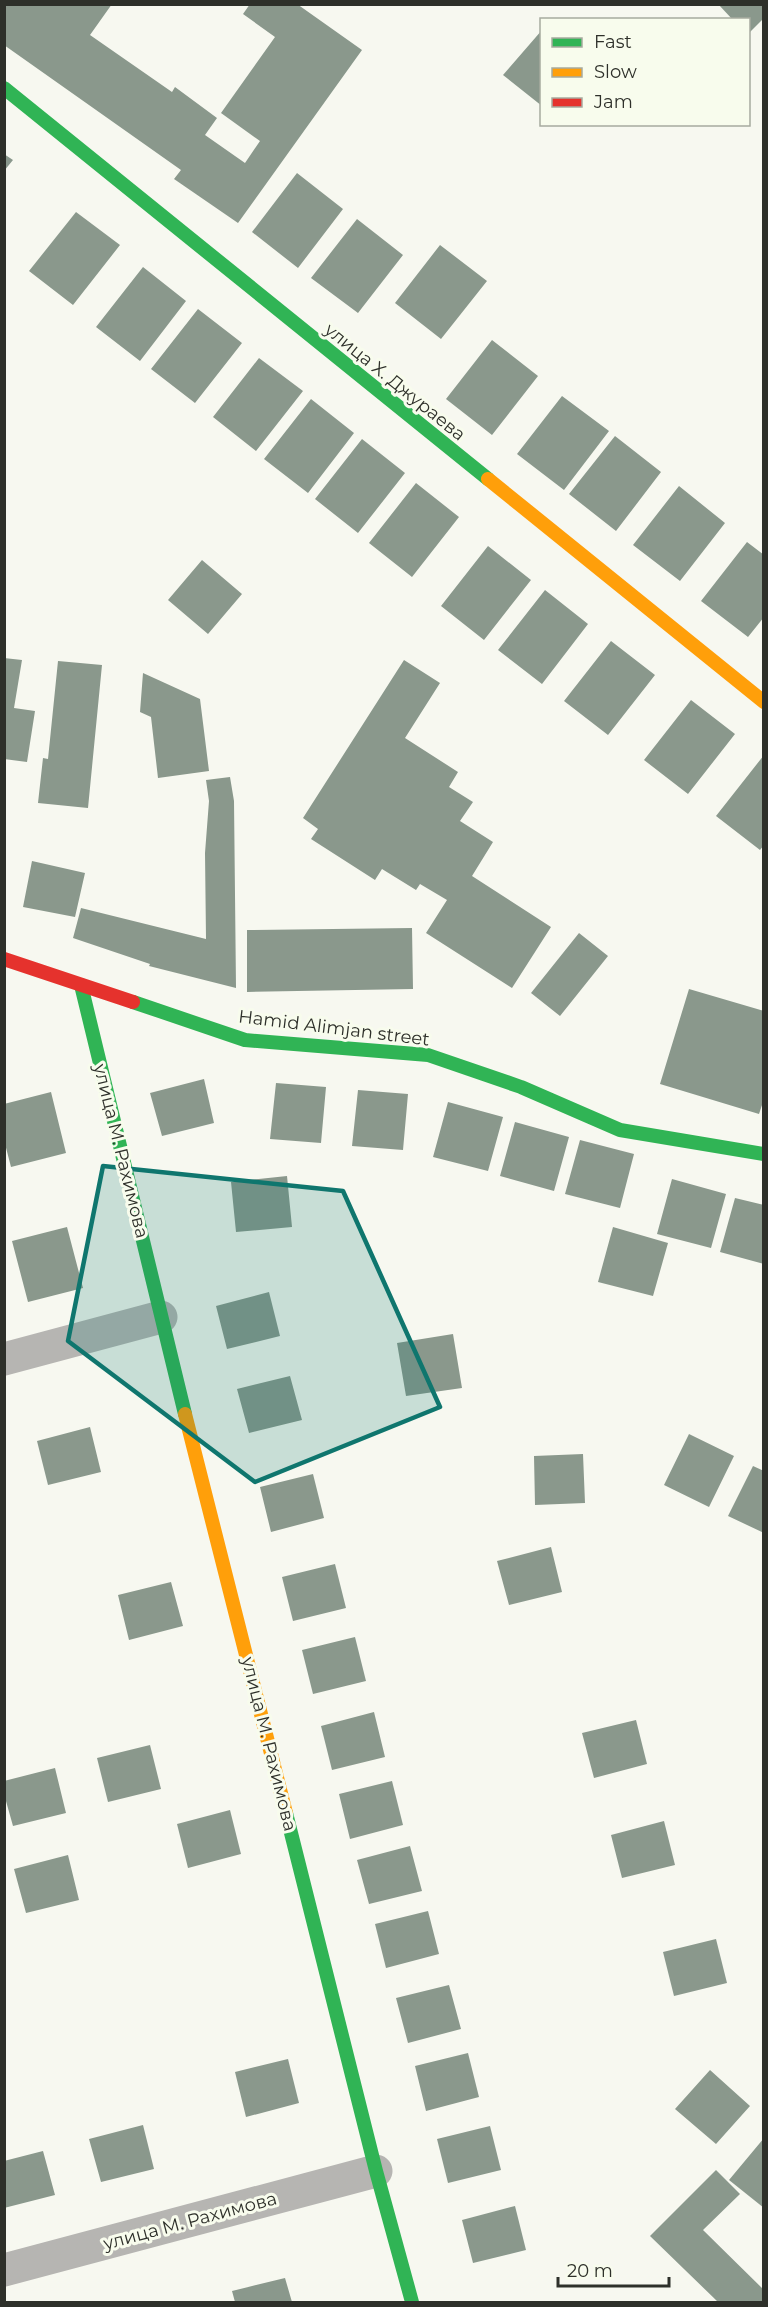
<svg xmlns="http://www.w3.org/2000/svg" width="768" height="2307" viewBox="0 0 768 2307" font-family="Montserrat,sans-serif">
<rect width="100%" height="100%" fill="#f7f8f0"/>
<!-- building -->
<path fill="#8a988c" d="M4,4H112L90,35L172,92L175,87L217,118L205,135L245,163L260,141L221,113L275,37L243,14L250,4H297L362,50L238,223L174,179L181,170L4,45Z
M718,4H764V18L748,34V20H733Z
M542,30V106L503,75Z
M4,154L13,160L4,171Z
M297,173L343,209L298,268L252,232Z
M76,212L120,245L73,305L29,271Z
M357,219L403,255L358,313L311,278Z
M440,245L487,281L441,339L395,303Z
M143,267L186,301L140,361L96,327Z
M198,309L242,343L195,403L151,369Z
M492,340L538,376L492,435L446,399Z
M259,358L303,391L256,451L213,417Z
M562,396L609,431L564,490L517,454Z
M311,399L354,433L308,493L264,459Z
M615,436L661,472L616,531L569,494Z
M362,439L405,473L358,533L315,499Z
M416,483L459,517L412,577L369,543Z
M679,486L725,523L680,581L633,545Z
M747,542L764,555V617L748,637L701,601Z
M488,546L531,580L484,640L441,606Z
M202,560L242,594L208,634L168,600Z
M545,590L588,624L542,684L498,650Z
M611,641L655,675L608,735L564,701Z
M4,658L22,660L14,708L35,711L27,762L4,759Z
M404,660L440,683L405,738L458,772L449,787L473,802L460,821L493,842L472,876L551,927L512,988L426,933L447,900L420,884L416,890L382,869L375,880L311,839L318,829L303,818Z
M58,661L102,665L88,808L38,803L43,758L48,759Z
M143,673L200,699L209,771L158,778L151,717L140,712Z
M691,700L735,734L688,794L644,760Z
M764,755V845L760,850L716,816Z
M230,777L234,801L236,988L149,966L150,964L73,938L81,908L206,939L205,853L209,801L206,780Z
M32,861L85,873L75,917L23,907Z
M412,928L413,989L247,992V930Z
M579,933L608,956L560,1016L531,993Z
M689,989L764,1011V1099L759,1114L660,1084Z
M204,1079L214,1123L162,1136L150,1093Z
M276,1083L326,1087L321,1143L270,1139Z
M358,1090L408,1094L403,1150L352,1146Z
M51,1092L66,1153L11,1167L4,1140V1104Z
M448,1102L503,1117L488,1171L433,1157Z
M515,1122L569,1137L554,1191L500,1176Z
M580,1140L634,1154L620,1208L565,1194Z
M287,1176L292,1227L236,1232L231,1182Z
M672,1179L726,1194L711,1248L657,1234Z
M735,1198L764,1205V1264L720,1252Z
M67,1227L83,1288L28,1302L12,1241Z
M613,1227L668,1243L653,1296L598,1282Z
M269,1292L280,1336L227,1349L216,1306Z
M453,1334L462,1388L406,1396L397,1343Z
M290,1376L302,1420L249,1433L237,1389Z
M90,1427L101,1472L48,1485L37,1441Z
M689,1434L734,1456L709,1507L664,1485Z
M583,1454L585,1503L535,1505L534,1456Z
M753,1466L764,1471V1533L728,1516Z
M313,1474L324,1518L271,1532L260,1487Z
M551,1547L562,1592L509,1605L497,1561Z
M335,1564L346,1608L293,1621L282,1577Z
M171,1582L183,1626L129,1640L118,1595Z
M355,1637L366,1681L313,1694L302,1650Z
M374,1712L385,1757L332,1770L321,1726Z
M636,1720L647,1764L594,1778L582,1733Z
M150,1745L161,1789L108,1802L97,1758Z
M55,1768L66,1813L13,1826L4,1794V1781Z
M392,1781L403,1825L350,1839L339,1794Z
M230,1810L241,1854L188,1868L177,1824Z
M664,1821L675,1865L622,1878L611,1835Z
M410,1846L422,1891L369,1904L357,1860Z
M68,1855L79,1900L26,1913L14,1869Z
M428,1911L439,1954L386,1968L375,1924Z
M716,1939L727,1983L674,1996L663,1952Z
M449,1985L461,2029L408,2043L396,1998Z
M468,2053L479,2097L426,2111L415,2066Z
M288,2059L299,2103L246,2117L235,2072Z
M710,2070L750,2106L716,2144L675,2109Z
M143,2125L154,2169L101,2182L89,2139Z
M490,2126L501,2170L448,2183L437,2139Z
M764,2138V2208L729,2180Z
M43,2151L55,2195L4,2208V2161Z
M716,2170L740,2194L703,2230L764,2290V2302H718L650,2236Z
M515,2206L526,2250L473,2263L462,2220Z
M285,2278L292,2302H235L232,2291Z"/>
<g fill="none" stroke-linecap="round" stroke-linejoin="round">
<!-- street -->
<path stroke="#b6b5b2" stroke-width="33" d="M4,1359L161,1317
M4,2270L376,2171"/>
<!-- fast -->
<path stroke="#30b455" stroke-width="14" d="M4,88L488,479
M81,985L185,1414
M133,1002L245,1040L428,1055L521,1087L620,1130L764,1154
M286,1813L376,2171L412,2302"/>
<!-- slow -->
<path stroke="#ff9f0a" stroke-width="14" d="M488,479L764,702
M185,1414L286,1813"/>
<!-- jam -->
<path stroke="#e5322d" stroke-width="14" d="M4,959L133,1002"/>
</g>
<!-- marked area -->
<path fill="#0f766e" fill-opacity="0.2" stroke="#0f766e" stroke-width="4.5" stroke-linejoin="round" d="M103,1166L343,1191L440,1407L255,1482L68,1341Z"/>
<g text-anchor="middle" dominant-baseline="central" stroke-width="6" stroke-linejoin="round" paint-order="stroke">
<!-- street labels -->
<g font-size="18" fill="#2e302a" stroke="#f8fced">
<text transform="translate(395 382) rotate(39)">улица Х. Джураева</text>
<text transform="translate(334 1028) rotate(7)">Hamid Alimjan street</text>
<text transform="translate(121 1151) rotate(76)">улица М. Рахимова</text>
<text transform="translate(269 1744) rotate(76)">улица М. Рахимова</text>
<text transform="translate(190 2221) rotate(-15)">улица М. Рахимова</text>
</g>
</g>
<!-- border -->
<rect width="768" height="2307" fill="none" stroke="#2e302a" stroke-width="12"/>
<!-- legend -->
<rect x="540" y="18" width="210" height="108" fill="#f8fced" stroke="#a7aa9f" stroke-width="1.5"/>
<rect x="552" y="38" width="30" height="9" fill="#30b455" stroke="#a7aa9f" stroke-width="1.5"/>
<text x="594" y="48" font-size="18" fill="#2e302a">Fast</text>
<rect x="552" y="68" width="30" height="9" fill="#ff9f0a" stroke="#a7aa9f" stroke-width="1.5"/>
<text x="594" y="78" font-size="18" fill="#2e302a">Slow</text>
<rect x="552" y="98" width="30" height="9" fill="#e5322d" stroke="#a7aa9f" stroke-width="1.5"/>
<text x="594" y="108" font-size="18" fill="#2e302a">Jam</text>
<!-- scale -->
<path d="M558 2277v9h111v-9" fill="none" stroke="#2e302a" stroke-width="3"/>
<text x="567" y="2277" font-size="18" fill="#2e302a" stroke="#f8fced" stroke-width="4.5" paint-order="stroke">20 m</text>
</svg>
